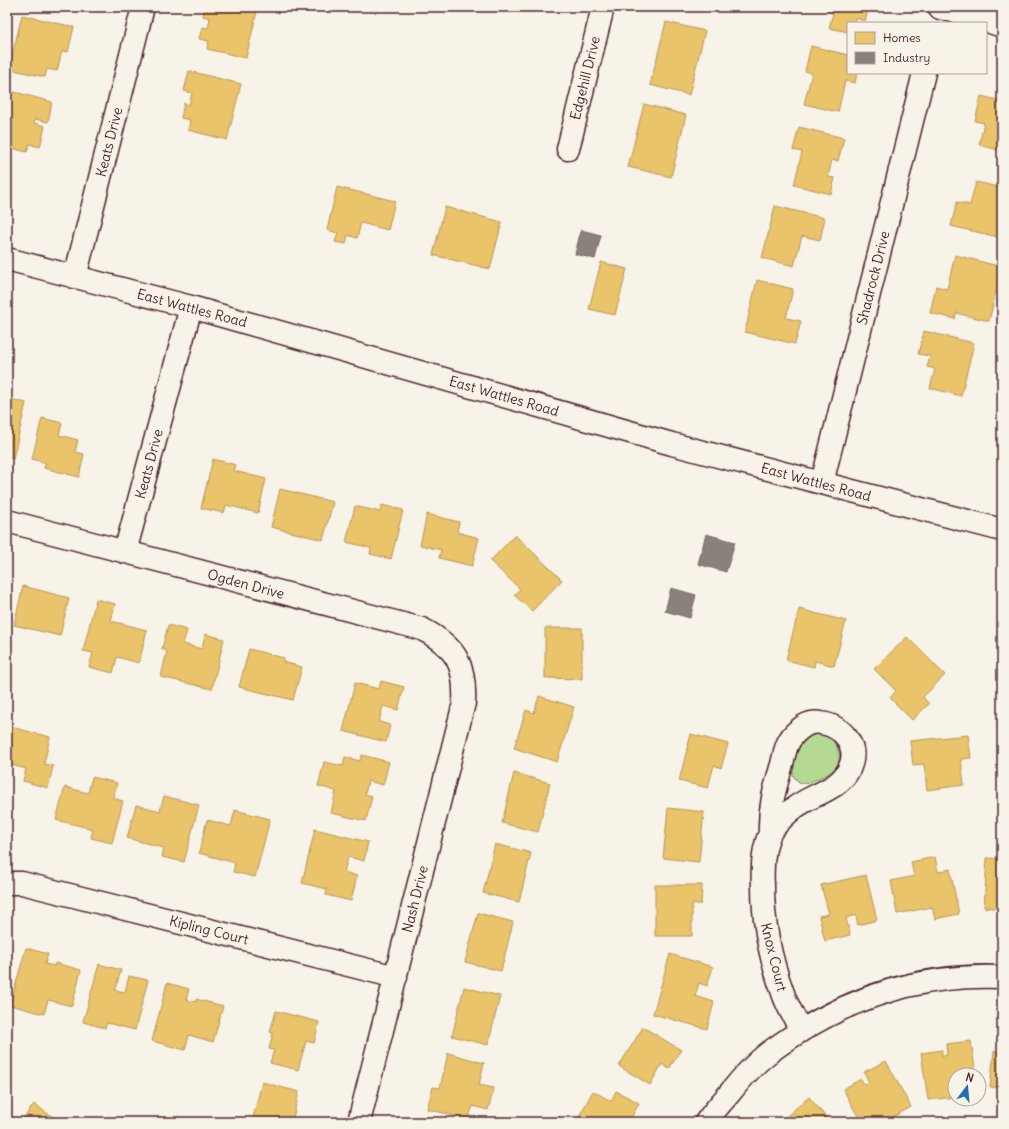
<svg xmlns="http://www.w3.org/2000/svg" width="1009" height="1129" viewBox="0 0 1009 1129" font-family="Delius,sans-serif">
<rect width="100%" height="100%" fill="#f7f3e8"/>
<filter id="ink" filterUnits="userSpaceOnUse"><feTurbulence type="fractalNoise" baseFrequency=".025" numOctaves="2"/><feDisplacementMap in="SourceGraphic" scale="8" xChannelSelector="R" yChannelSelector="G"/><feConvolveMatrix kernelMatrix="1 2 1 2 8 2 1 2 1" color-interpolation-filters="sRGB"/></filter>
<g filter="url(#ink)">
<!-- green -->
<path fill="#b5d892" stroke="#807c5e" d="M814,734C824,735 833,737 837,747C845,764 831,774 817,779C812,781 807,785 802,783C798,782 795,779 793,775C792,759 799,741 814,734Z"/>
<!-- homes -->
<path fill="#e9c46a" stroke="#b99257" d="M205,7H258L246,58L207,49L209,41L199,39L202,27L208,28L210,18L203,16Z
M828,7H869L865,21L855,18L854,23H848V32L829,28L833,13L826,11Z
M22,15L74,27L68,52L62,51L57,71L47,69L45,77L9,69Z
M666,22L705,31L689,95L650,85Z
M811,46L848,55V73H857L855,83L845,81L838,112L804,104L812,73L805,71Z
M189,71L241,84L227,140L188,130L190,120L181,118L184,103L189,105L192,93L184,91Z
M7,90L52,102L48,122L35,119L34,123L45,126L40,147L29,144L27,152L7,147Z
M981,96L1002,101V151L979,145L984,123L975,121Z
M644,104L686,115L671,177L628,167Z
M799,127L844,138L838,161L832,160L828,177L835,178L831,194L794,185L802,152L793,150Z
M976,182L1002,188V238L951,226L957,202L970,205Z
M337,187L395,201L388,230L361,223L357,238L348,235L346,244L335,242L338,233L327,230Z
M775,206L825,218L820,240L802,236L794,266L762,258Z
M445,207L502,222L490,269L433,255Z
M955,255L1002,267L989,321L956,313L955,319L930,313L936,286L947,289Z
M601,262L627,269L615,315L589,309Z
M757,280L793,289L786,318L801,321L795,344L745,332Z
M924,331L974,343L961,396L930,388L935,369L927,367L930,356L918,354Z
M7,398L26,403L13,459L7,457Z
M42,418L62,423L59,435L78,440L75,452L84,454L79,477L44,468L46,463L32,459Z
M213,459L236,465L234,471L266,479L258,513L226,505L224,513L201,508Z
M280,489L333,502L323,540L271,527Z
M382,505L403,510L391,559L370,554L371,548L346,542L355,506L380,512Z
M427,514L459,522L457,532L479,538L472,566L439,558L441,550L420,545Z
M515,535L562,580L532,611L514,595L520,589L490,561Z
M23,586L69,598L60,636L14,625Z
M96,599L115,604L111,621L147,630L139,663L117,657L113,673L89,667L93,653L83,651Z
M799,609L846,621L834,666L815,661L814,667L786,660Z
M168,625L187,630L183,644L202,649L205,634L224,639L212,689L161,677L167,651L162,649Z
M545,628H582V679L545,678Z
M907,637L945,675L923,697L929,704L912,720L890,698L896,691L874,669Z
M249,649L284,658L283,662L302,667L293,700L239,687Z
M381,681L404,687L398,710L383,706L379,722L390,725L386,742L343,731L355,683L379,689Z
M539,696L574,707L557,762L514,748L526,710L534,713Z
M7,726L50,737L44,764L53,766L48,788L23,781L26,769L8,764L7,768Z
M691,734L728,744L721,768L714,765L708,788L679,781Z
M968,735L971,758L961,759L964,785L927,790L924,764L913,765L910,741Z
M362,755L389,762L383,785L368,781L365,794L372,796L366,821L331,813L336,791L318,786L324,762L343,766L345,757L360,761Z
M514,773L550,783L538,832L502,823Z
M92,777L117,783L113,798L123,801L112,843L91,838L93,829L56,820L65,787L88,793Z
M164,796L199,805L184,862L162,857L164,848L127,838L136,805L160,811Z
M668,808L704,812L699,862L663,858Z
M235,810L270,819L255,877L233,872L235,863L199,853L207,820L231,826Z
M315,829L368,842L364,861L348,857L344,872L357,876L351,901L326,895L327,889L302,883Z
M495,844L531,853L519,902L483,893Z
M935,857L938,872L950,869L959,914L935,919L932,907L897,914L891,881L914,876L911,862Z
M987,858L1002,859V909L984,907Z
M866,875L877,920L858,925L856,915L846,918L850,935L825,941L819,916L829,914L821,885Z
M655,885H702L701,904H692V936H655Z
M478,913L513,922L501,971L465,962Z
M26,948L48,954L45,964L55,966V963L81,970L72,1006L48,1000L44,1014L10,1005Z
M670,954L713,967L707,986L699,983L695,996L714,1002L707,1029L653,1014Z
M99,964L121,970L115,990L125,992L129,976L148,980L135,1030L107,1023L105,1028L83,1022Z
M167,983L189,989L186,1000L196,1002V999L223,1006L213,1042L189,1035L185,1050L152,1041Z
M464,987L500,996L488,1045L452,1036Z
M276,1011L319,1022L314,1043L306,1041L298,1070L270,1063L274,1050L269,1049L273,1033L270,1032Z
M643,1027L681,1050L669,1069L662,1064L650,1085L619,1066Z
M971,1041L976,1075H955V1097L928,1100L921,1053L942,1050V1056L947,1055L946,1044Z
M994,1051L1002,1052V1088L990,1087Z
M448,1053L484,1063L479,1085L494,1088L488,1110L473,1106L468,1119L427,1109L433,1087L440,1088Z
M886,1061L911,1107L884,1122H861L843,1089L861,1079L864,1084L869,1082L864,1072Z
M262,1082L299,1092L292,1122H252Z
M593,1091L611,1101L616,1091L639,1103L629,1122H576Z
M809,1097L830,1122H780Z
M34,1104L60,1122H21Z"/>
<!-- industry -->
<path fill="#8a817c" stroke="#776464" d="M581,230L601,235L595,259L575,254Z
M706,534L735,542L726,572L698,564Z
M671,588L696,595L690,618L665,611Z"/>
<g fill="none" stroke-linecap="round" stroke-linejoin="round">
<!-- street casing -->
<g stroke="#4a1f2b" stroke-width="25">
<path id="street" d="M940,8L966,14L1002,26
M568,149L603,7
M75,277L143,7
M822,483L924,73
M7,521L422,629C456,647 466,664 464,703L359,1122
M125,552L191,307
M770,832C769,807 775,788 782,764C784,756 785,748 789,741C793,734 798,730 804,726C809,723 816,722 821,723C842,726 859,745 850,767C841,790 811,794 793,809C787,813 773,827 770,833C763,848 762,869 763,886C763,923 770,958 783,993C787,1006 795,1018 801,1031
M7,883H22L396,977
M706,1122C713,1112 721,1103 729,1094C740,1080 753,1065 767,1054C836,1002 915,973 1002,977"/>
</g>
<!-- secondary casing -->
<g stroke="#4a1f2b" stroke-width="25">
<path id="secondary" d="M7,259L191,307L672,444L1002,530"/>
</g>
<!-- street -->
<use href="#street" stroke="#f7f3e8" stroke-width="22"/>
<!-- secondary -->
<use href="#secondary" stroke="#f7f3e8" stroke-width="22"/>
</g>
</g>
<g text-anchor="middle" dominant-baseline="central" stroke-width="4" stroke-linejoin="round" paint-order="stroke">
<!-- street labels -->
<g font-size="14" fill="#4a1f2b" stroke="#f7f3e8">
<text transform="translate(585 78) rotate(-76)">Edgehill Drive</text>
<text transform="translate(109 142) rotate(-76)">Keats Drive</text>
<text transform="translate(873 278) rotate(-76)">Shadrock Drive</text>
<text transform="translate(192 308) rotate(15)">East Wattles Road</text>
<text transform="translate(504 396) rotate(16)">East Wattles Road</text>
<text transform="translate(149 464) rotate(-75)">Keats Drive</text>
<text transform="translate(816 482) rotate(15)">East Wattles Road</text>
<text transform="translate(246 584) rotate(15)">Ogden Drive</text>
<text transform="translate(415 899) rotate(-76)">Nash Drive</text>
<text transform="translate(209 930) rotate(14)">Kipling Court</text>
<text transform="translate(774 957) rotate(76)">Knox Court</text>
</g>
</g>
<!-- margin -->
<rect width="1009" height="1129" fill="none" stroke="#f7f3e8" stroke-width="24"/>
<rect x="12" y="12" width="985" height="1105" fill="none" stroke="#4a1f2b" stroke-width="1.5" filter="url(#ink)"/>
<!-- legend -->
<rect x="847" y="22" width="140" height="52" fill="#f7f3e8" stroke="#b29e9c"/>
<rect x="855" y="32" width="20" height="12" fill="#e9c46a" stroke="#b29e9c"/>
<text x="883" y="42" font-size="12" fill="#4a1f2b">Homes</text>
<rect x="855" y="52" width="20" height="12" fill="#8a817c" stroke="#b29e9c"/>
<text x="883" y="62" font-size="12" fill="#4a1f2b">Industry</text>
<!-- north arrow -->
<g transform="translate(967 1087) rotate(16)"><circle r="19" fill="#f7f3e8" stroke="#b29e9c"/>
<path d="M0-3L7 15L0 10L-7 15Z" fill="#1f6fb2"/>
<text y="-6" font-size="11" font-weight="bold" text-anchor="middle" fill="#4a1f2b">N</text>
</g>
</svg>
